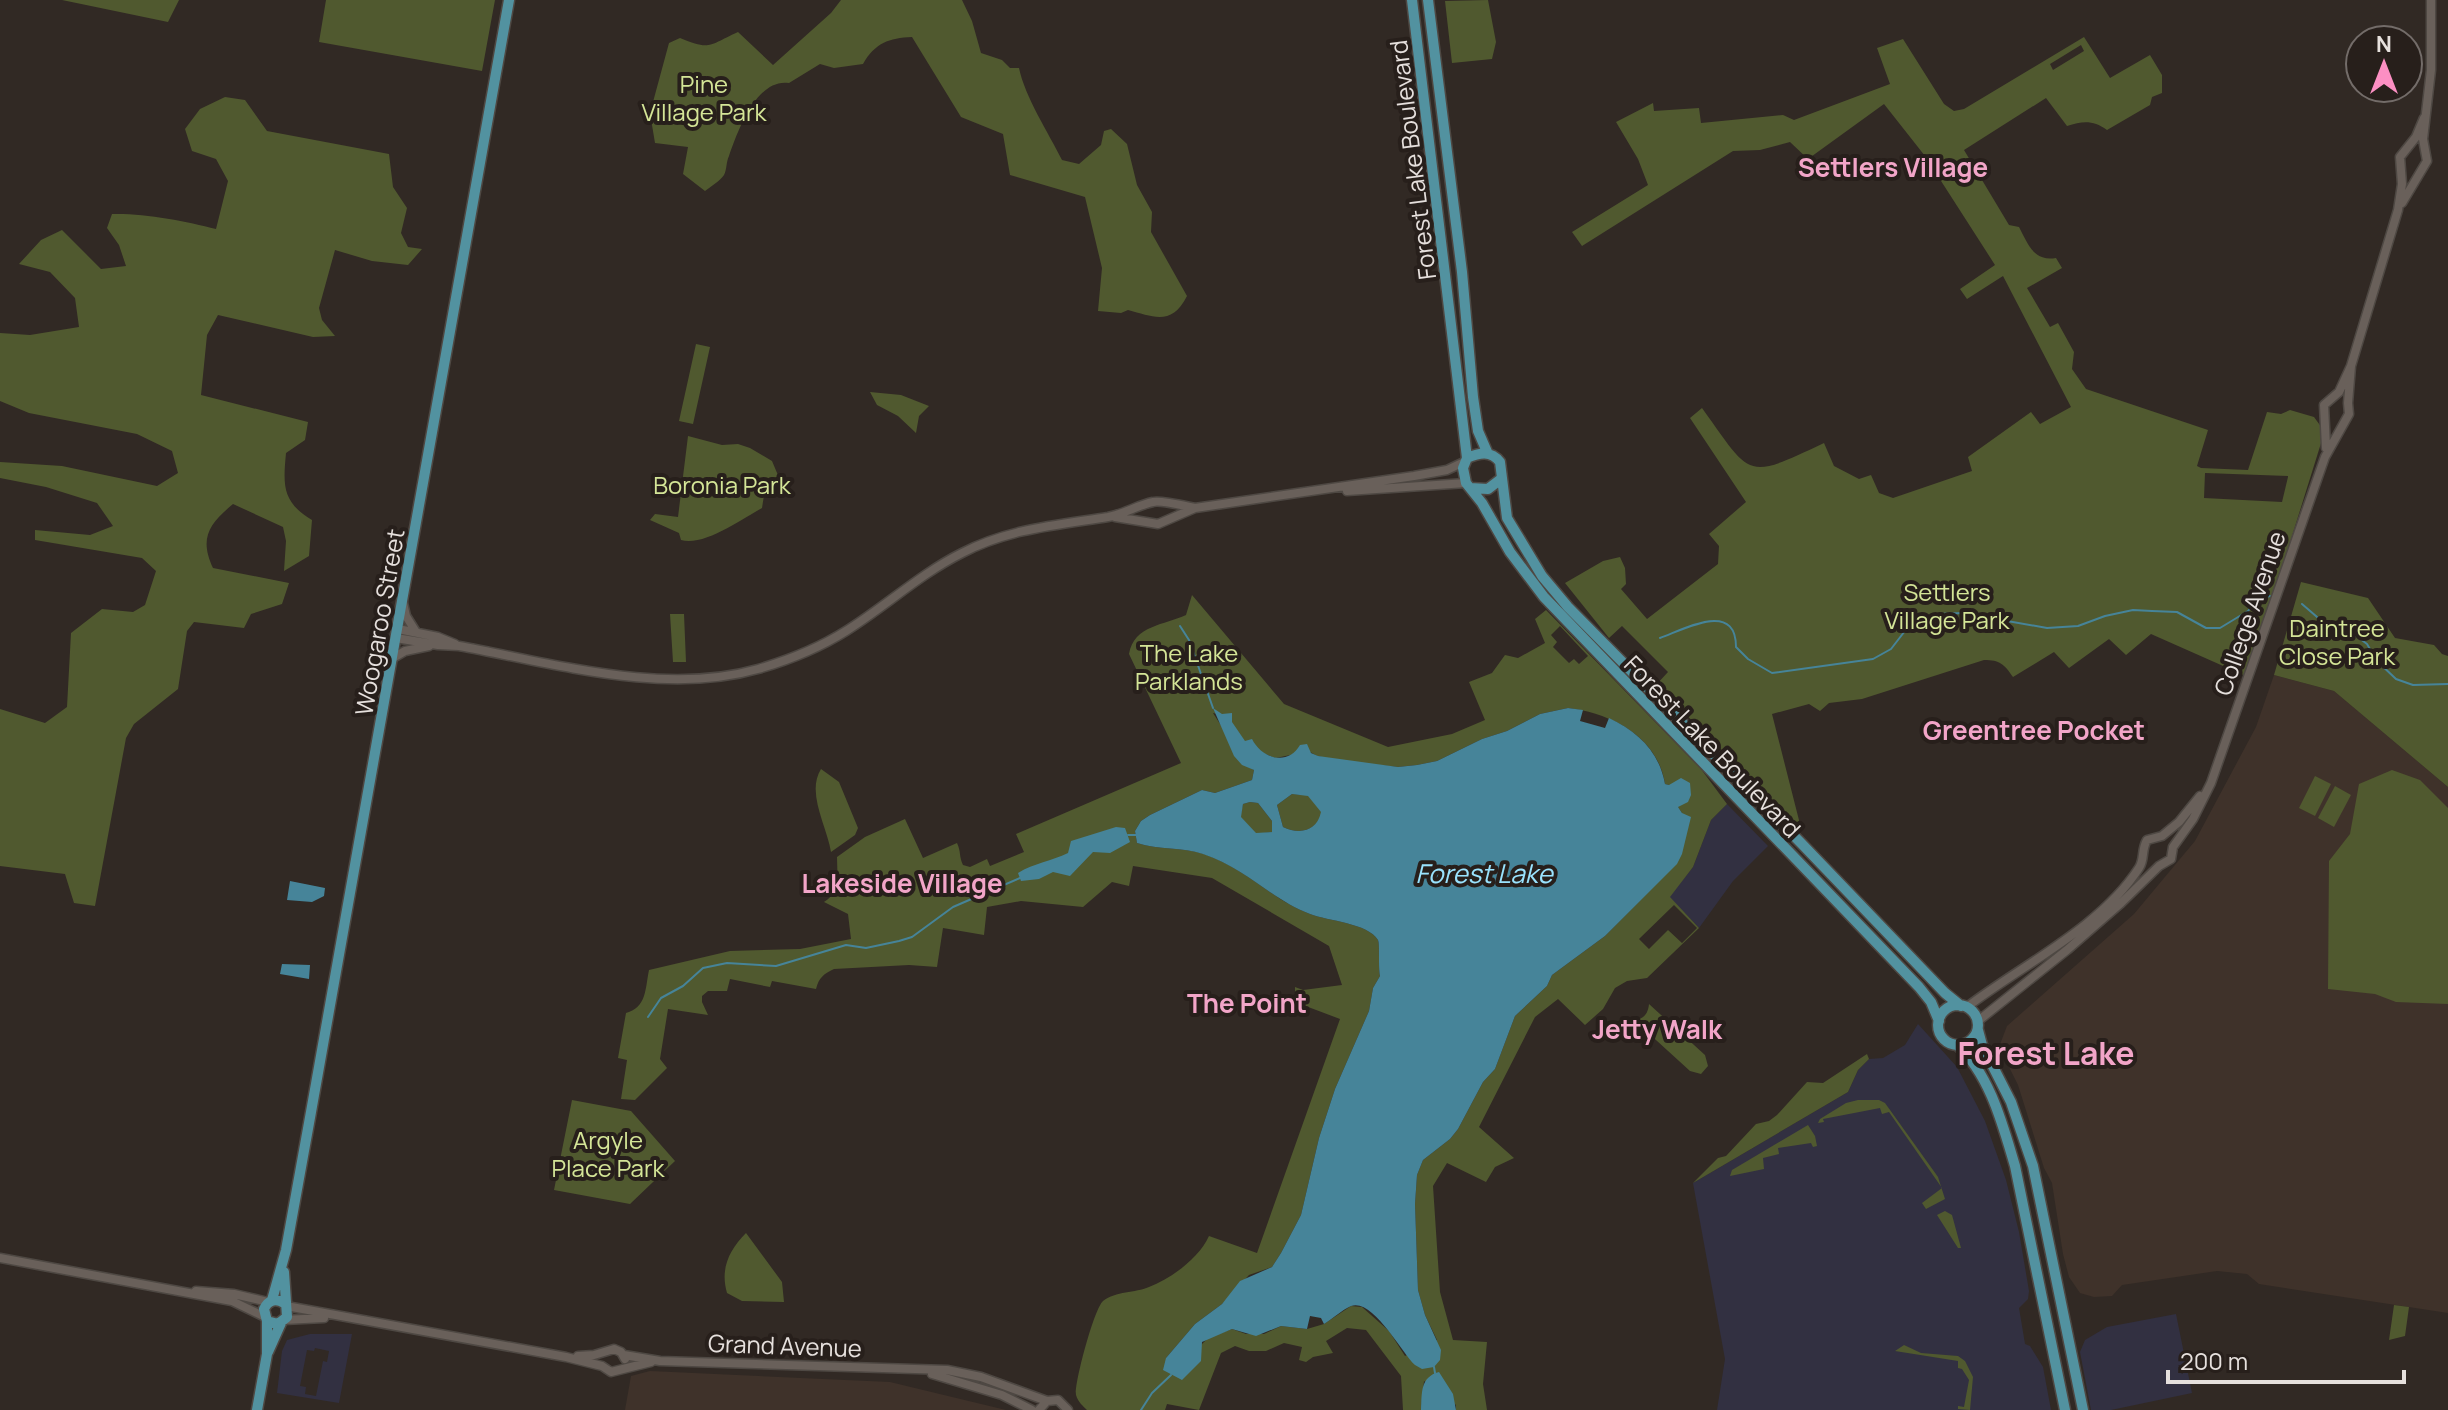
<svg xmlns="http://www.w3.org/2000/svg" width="2448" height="1410" viewBox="0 0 2448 1410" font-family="Manrope,sans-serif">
<rect width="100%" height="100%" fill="#312924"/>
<!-- commercial -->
<path fill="#323041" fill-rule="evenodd" d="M1727,804L1768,846L1733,881L1699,928L1669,897L1693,867L1711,820Z
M1918,1024L1957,1067L1985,1121L2006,1180L2019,1232L2029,1291L2028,1299L2019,1308L2025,1344L2030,1346L2043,1367L2051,1410H1717L1725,1359L1693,1183L1848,1092L1858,1070L1869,1059L1883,1058L1905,1045Z
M2176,1314L2192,1393L2111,1410H2091L2080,1352L2085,1340L2107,1327Z
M310,1334H352L339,1403L277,1393L282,1351L287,1340ZM315,1348L329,1351L327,1362L323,1361L316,1396L305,1394L306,1387L300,1386L307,1350L314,1351Z"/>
<!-- built -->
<path fill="#3f322a" d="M2274,675L2334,691L2448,787V1313L2259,1284L2247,1274L2217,1271L2122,1285L2112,1296L2094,1297L2080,1293L2069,1277L2063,1254L2052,1183L2044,1168L2018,1085L1999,1047L2007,1026L2134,914L2195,841L2256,727Z
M650,1371L890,1382L1006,1410H625L631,1376Z"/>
<!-- green -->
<path fill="#50592f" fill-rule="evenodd" d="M62,0H179L168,22Z
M326,0H495L482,71L319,42Z
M841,0H962L972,21L981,53L1002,60L1010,68H1019C1025,97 1048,132 1062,160L1079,164L1101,145L1104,131L1111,129L1127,144L1137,185L1152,212L1151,232L1187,296C1172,326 1154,317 1128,310L1121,313L1098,311L1102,268L1085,197L1010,175L1003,134L961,117L912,37C889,38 875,43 863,64L834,68L820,64L789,83C757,78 738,130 729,156C726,162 727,169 724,175C720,181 710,187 705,191L683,174L688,147L655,143L650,113L669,43L680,38C711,51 709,45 738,32L773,65L831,13Z
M1488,0L1496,42L1492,59L1452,63L1445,1Z
M2084,37L2110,78L2150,55L2162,75V93L2152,97L2150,105L2107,130C2093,120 2083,121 2067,126L2046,98L1964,150L2009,225L2019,227C2028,244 2034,262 2056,258L2062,268L2027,288L2050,327L2058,323L2074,352L2072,369L2086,389L2208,430L2197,466L2201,468L2248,470L2267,412L2281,414L2290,410L2314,417L2322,428V440L2248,677L2151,634L2126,655L2109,639L2069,668L2054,652L2013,677C2004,664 2000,660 1984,660L1862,699L1829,703L1820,711L1809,704L1772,714L1801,828L1656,685L1668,672L1622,626L1609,638L1565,583L1603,561L1620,557L1625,568L1626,584L1621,589L1647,619L1718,564L1719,546L1709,534L1746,502L1690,418L1702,408C1752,477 1744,481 1824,443L1834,466L1859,479L1871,475L1879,493L1893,498L1972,471L1968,457L2031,412L2040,424L2071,407L2003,276L1967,299L1960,289L1995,265L1925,156L1884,104L1808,159L1790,142L1760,150L1733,151L1582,246L1572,232L1648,185L1638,159L1616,122L1653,103L1654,111L1699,108L1701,123L1783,115L1794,120L1890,84L1877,48L1903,39L1944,104L1954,111L1964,109ZM2081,45L2084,51L2053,70L2050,64ZM2205,473L2288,476V477L2282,502L2204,498Z
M225,97L245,100L267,131L389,154L393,187L407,208L401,233L408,247L422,249L408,265L372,261L335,250L319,308L322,320L335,336L313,337L218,315L207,335L201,395L308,422L305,440L286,453C283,486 282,502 312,520L309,556L284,571L286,541L283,527L233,504C209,524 199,538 213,568L289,583L282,604L251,614L244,628L194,622L187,631L178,689L134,724L126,738L95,906L74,903L65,874L0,866V709L45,723L67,707L71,633L102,609L133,612L145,605L156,571L142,558L35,540V530L90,535L113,526L97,503L46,487L0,478V462L62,466L157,486L178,473L172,451L137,434L29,413L0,401V333L30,335L79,327L75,298L50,272L19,264L41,240L62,230L101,269L126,266L119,245L107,228L112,214C143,213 186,221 216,229L228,181L216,159L192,151L185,129L200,109Z
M696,344L710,347L693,424L679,421Z
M870,392L901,395L929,406L919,416L916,433L898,416L877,405Z
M688,436L722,445L738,444L750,448L772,461L780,480L765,489L762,508C742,519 703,547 681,540L679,533L650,520L655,514L678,517Z
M2301,582L2368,598L2395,638L2434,645L2442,654L2448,656V787L2334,691L2274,675Z
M1192,595L1284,704L1388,747L1452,734L1485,720L1469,682L1492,673L1505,655L1518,658L1545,643L1535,619L1546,610L1701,769L1727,804L1711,820L1693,867L1670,897L1699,928L1647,978L1627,981L1615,988L1603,1009L1585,1025L1558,999L1535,1017L1479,1127L1514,1158L1495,1167L1486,1182L1447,1163L1433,1186L1440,1292L1453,1340L1487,1342L1483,1384L1487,1410H1456V1405L1424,1381L1421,1410H1403L1401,1376L1366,1330L1347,1328L1326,1341L1333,1353L1313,1357L1306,1362L1299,1360L1302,1347L1284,1343L1266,1351H1249L1235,1346L1221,1353L1199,1410L1167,1404L1165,1410H1087C1083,1406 1078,1402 1076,1395C1074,1384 1094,1309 1103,1301C1116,1291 1135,1293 1149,1287C1172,1278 1199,1258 1209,1236L1257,1253L1340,1019L1295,1002V987L1303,990L1342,985L1329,946L1212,878L1133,866L1129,886L1112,882L1083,907L1021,901L987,907L984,935L943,928L937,967L909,965L834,969C824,974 819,977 816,989L772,981L770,987L730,979L727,991H708L702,996V1002L708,1015L668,1009L660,1059L667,1068L635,1100L621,1099L627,1060L618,1058L626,1013C647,1007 645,989 649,970L730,951L800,949L851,939L848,914L824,902C841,892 837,874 837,857L865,837L905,819L923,858L957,843C961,851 959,857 963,865L970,867L987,859L990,866L1024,852L1016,834L1181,763L1129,654C1134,625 1165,625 1186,615ZM1560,626L1588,656L1579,664L1574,659L1569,663L1553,647L1557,642L1551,635ZM1568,708C1611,713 1658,737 1665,784L1669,785L1680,804L1677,806L1682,813L1677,863L1605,936L1552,975L1547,986L1515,1016L1495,1069L1483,1082L1458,1129L1450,1139L1423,1160L1417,1175L1415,1204L1418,1290L1425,1315L1437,1340L1405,1356L1389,1331L1362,1307L1351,1306L1324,1324L1307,1329L1281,1326L1264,1334H1246L1232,1329L1208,1338L1201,1345L1166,1358L1195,1324L1222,1304L1249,1275L1272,1267L1281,1253L1301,1215L1319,1138L1335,1089L1369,1011L1373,988L1380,976C1378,967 1380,945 1378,940C1368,923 1328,921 1310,914C1273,901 1246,868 1204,854C1182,847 1159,850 1137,843L1135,831L1141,821L1150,815L1202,790L1215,793L1252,780L1254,770L1247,766L1213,713C1233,716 1233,732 1247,743C1255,749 1266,755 1276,758L1295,754L1300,746L1317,756L1340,761L1398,767L1417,765L1437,761L1482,739L1507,731L1540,714ZM1674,905L1697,928L1682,943L1668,930L1649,949L1639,939Z
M670,614H684L686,662H673Z
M821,769L839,782L858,828L855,835L831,852C827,826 806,793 821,769Z
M2392,770L2420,780L2448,808V1004L2396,1002L2375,994L2328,989L2329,861L2350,834L2359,784Z
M2315,776L2331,784L2315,816L2299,808Z
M2335,786L2351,795L2334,827L2318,818Z
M1292,794L1308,795L1322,812C1317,831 1300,835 1283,827L1277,805Z
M1250,802L1258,803L1272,821V832L1256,834L1240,817L1243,804Z
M1649,1004L1705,1055L1708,1066L1701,1074L1690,1071L1634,1020C1644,1019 1648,1014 1649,1004Z
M1867,1054L1869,1059L1858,1070L1848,1092L1693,1183L1718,1158L1726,1156L1756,1124L1769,1121L1777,1115L1807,1082L1823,1083Z
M572,1100L631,1111L675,1161L630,1204L554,1190Z
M1858,1100H1879L1885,1103L1938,1177L1945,1199L1926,1209L1922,1203L1942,1188L1889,1112L1882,1114L1880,1108L1823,1119L1824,1122L1818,1123L1820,1119L1846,1103Z
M1808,1125L1815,1136L1817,1146L1813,1147L1811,1143L1778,1148L1779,1154L1763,1158L1764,1169L1730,1176L1732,1170Z
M1945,1211L1952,1215L1961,1248H1958L1937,1215Z
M746,1233L782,1282L784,1302L742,1301L727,1293C720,1269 729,1250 746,1233Z
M2394,1305L2409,1307L2405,1336L2389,1340Z
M1904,1345L1921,1353L1958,1356L1965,1361L1973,1377L1970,1410L1958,1409V1406L1964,1407L1969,1380L1962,1369L1958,1368V1361L1895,1351Z"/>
<!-- water -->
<path fill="#468499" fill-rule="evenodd" d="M1213,708L1222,714L1232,713V722L1245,741L1252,739C1262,759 1288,766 1300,745L1307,744L1311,753L1318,756L1398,767L1417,765L1437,761L1482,739L1507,731L1540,714L1568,708L1583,710L1580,721L1605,728L1609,718C1638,732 1659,751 1665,784L1669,785L1681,778L1690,783L1691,795L1688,802L1678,807L1682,813L1691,817L1682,854L1677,864L1605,936L1552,975L1547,986L1515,1016L1495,1069L1483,1082L1458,1129L1450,1139L1423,1160L1417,1175L1415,1204L1418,1290L1425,1315L1441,1350L1440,1360L1434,1367L1422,1369L1415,1365C1401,1352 1373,1298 1351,1306C1342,1310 1332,1319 1324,1324L1321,1318L1310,1316L1307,1329L1281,1326L1256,1336L1232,1329L1202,1342L1201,1361L1182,1380L1163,1370L1166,1358L1195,1324L1222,1304L1240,1281L1272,1267L1281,1253L1301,1215L1319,1138L1335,1089L1369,1011L1373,988L1380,976C1378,967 1380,945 1378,940C1368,923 1328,921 1310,914C1272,900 1246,868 1203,854C1182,847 1159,850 1137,843L1135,831L1141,821L1150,815L1202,790L1215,793L1252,780L1254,770L1242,765L1234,756ZM1292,794L1308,796L1321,812C1317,831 1300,835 1283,827L1277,805ZM1250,802L1258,803L1272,821V832L1256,833L1241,817L1243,804Z
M1116,827L1125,828L1130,842L1110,853L1093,852L1070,876L1053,872L1039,879L1021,881L1018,873C1034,863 1052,861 1068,853L1071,841Z
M290,881L325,888L324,896L312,902L287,900Z
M282,964L310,965L309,979L280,974Z
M1439,1372L1453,1394L1456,1410H1421C1422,1393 1420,1377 1439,1372Z"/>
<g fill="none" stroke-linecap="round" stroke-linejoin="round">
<!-- stream -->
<path stroke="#468499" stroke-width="2" d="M2302,604L2324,623L2355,635L2367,644L2377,661L2396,679L2413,685L2448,684
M1180,626L1189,640L1213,708
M1660,638C1685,629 1736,600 1736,647L1748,659L1772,673L1873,659L1891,649L1908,627L1925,617L1938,614L1962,613L2047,628L2078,626L2105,616L2133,610L2152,611L2177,612L2206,628H2220L2248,611L2257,599L2270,596
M1128,835H1136
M648,1017L661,998L683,986L703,968L727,963L776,966L846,945L866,948L899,941L912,937L953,907L1020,878
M1434,1367L1435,1373
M1141,1410L1152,1393L1171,1375"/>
<!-- minor casing -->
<g stroke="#4e4843" stroke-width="11">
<path id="minor" d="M2402,203L2427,161L2423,139L2431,70V0
M2326,448L2324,405L2339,392L2351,366L2398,210L2402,184L2400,157L2416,137L2424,118
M1347,491L1466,483
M1115,517L1158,524L1195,508L1414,476L1447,470L1464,462
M403,603L406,616L416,632
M398,629L438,637L455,644
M396,638L438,645L459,646C553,663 664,696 758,669C789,660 819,648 846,631C886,606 920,574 962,553C1008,529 1057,525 1108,517C1124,514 1138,505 1153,502C1161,500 1185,506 1195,508
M393,658L405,651L429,646
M1967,1007C2022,965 2100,928 2139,868C2145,859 2141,850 2147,840L2162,836L2179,822L2200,796
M1978,1021L2067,950L2121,903L2159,866L2171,859L2173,847L2193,819L2211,783L2325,457L2349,414L2348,403L2351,366
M0,1258L232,1301L265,1317
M196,1291L234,1294L268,1302
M286,1306L566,1357L602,1366L611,1372L651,1362
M284,1320L324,1318
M624,1355L660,1361L947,1370L981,1377L1047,1401L1058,1400L1068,1410
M578,1356L594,1355L614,1349L621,1352L625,1359
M932,1374L1002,1395L1032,1410
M1039,1410L1047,1401"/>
</g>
<!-- major casing -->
<g stroke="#4e4843" stroke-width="13">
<path id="major" d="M1412,0L1467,458
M1428,0L1462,272L1473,397L1478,431L1488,454
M1470,488L1488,489L1501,479
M1938 1025a20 20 0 1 1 40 0a20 20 0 1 1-40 0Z
M1939,1021L1931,1002L1919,987L1544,597L1510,552L1482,503L1466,483L1463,468L1467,458C1479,453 1491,450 1500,462L1507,518L1542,576L1568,607L1801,843L1945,993L1961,1006
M1978,1030L1982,1045L2011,1102L2033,1166L2083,1410
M1957,1045C1990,1074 2003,1126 2015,1166L2065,1410
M272,1300L286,1250L311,1112L509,0
M284,1303C276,1298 268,1300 264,1309L267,1321L278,1324L287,1317L284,1272
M268,1352L281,1323
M257,1410L267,1354V1321"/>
</g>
<!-- minor -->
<use href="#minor" stroke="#69605a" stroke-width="8"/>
<!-- major -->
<use href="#major" stroke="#5292a0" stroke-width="10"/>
</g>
<g text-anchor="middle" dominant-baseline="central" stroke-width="8" stroke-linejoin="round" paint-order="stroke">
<!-- park labels -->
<g font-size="24" fill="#d4e597" stroke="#271f1b">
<text x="704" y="83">Pine<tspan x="704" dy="28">Village Park</tspan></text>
<text x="722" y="484">Boronia Park</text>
<text x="1947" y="591">Settlers<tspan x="1947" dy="28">Village Park</tspan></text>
<text x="2337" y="627">Daintree<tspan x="2337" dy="28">Close Park</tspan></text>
<text x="1189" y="652">The Lake<tspan x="1189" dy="28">Parklands</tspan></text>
<text x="608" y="1139">Argyle<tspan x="608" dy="28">Place Park</tspan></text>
</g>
<!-- street labels -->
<g font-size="24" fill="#e6e0dd" stroke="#271f1b">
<text transform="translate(1412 160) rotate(-97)">Forest Lake Boulevard</text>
<text transform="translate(2249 613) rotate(-71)">College Avenue</text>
<text transform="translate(379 622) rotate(-80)">Woogaroo Street</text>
<text transform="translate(1713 746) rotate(46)">Forest Lake Boulevard</text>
<text transform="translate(785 1345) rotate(2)">Grand Avenue</text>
</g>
<!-- neighbourhood labels -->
<g font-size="26" font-weight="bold" fill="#f2a5c8" stroke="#271f1b">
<text x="1893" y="167">Settlers Village</text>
<text x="2034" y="730">Greentree Pocket</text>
<text x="902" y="883">Lakeside Village</text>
<text x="1247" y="1003">The Point</text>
<text x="1657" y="1029">Jetty Walk</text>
</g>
<!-- water labels -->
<g font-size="26" font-style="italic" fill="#9ae3fe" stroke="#271f1b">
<text x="1484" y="873">Forest Lake</text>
</g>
<!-- district labels -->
<g font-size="32" font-weight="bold" fill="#f2a5c8" stroke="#271f1b">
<text x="2046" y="1053">Forest Lake</text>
</g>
</g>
<!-- north arrow -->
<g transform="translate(2384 64)"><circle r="38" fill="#271f1b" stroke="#736c69" stroke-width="2"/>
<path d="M0-6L14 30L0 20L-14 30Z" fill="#fc8fc3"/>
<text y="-12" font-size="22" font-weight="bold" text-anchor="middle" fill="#e6e0dd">N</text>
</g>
<!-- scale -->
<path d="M2168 1370v12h236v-12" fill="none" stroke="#e6e0dd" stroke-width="4"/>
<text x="2180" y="1370" font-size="24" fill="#e6e0dd" stroke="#271f1b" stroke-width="6" paint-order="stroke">200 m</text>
</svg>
